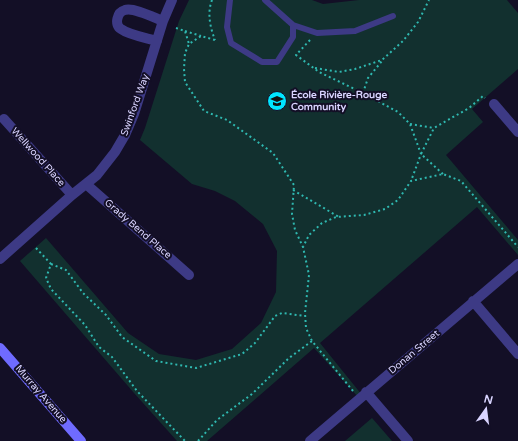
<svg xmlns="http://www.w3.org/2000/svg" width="518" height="441" viewBox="0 0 518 441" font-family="'Varela Round',sans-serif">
<rect width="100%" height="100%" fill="#130f26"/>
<!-- green -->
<path fill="#12302f" d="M189,0H312L323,4L359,0H507L518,13V69L472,109L483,122L446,155L518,240V255L477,207L320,343L362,395L359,398L314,348L207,441H177L134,393L20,261L46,238L128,333L159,354L196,360L232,349L261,323L276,292L277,251L263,224L235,201L215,191L192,184L140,140L145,128L179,21Z
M372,418L392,441H345Z"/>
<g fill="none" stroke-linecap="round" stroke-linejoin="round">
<!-- path -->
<path stroke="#2fb8b0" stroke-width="2" stroke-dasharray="2 3" stroke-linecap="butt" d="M212,0C207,13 210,27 215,40
M176,28L185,31L189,44
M185,31L201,36
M215,40L201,36L189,44L185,53L184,69L185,82L204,111L227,120L273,153L294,185L292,214L295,230L303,247
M310,40L296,55L319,72L363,93L398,112L410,124L421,154L411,181
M315,68L339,72L355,69L382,60L403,41L418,22L429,0
M363,93L368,78L382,61
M410,124L434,128
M443,174L421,154L434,128L469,108L483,96L485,98
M293,190L339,217
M36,248L51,264L46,278L51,289L85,325L99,347L112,357L137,391L185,441
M51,264L66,270L83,293L106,315L122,337L156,361L196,368L242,354L255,343L275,316L282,313L305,316
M353,391L312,341L306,328L305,313L309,275L303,247L309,235L322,223L336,217L364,215L385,209L398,200L411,181L443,174L461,181L518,247
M198,441L217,420L252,394L289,358L312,341"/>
<!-- lane -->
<path stroke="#3d3a85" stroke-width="6" d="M230,0L227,27L231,43L262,62H277L293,37V25
M265,0L293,25L317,33L355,31L393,16"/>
<!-- street -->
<path stroke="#3d3a85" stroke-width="10" d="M157,41C147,38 129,35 121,29C114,25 117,12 125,10C133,7 155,18 163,21
M494,104L518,132
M4,119L72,195
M86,184L189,275
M0,259L72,195L97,175L115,152L125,135L134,114L163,21L172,0
M473,301L518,354
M366,392L408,441
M310,441L518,264"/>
<!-- secondary -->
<path stroke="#6f6bff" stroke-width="10" d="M0,348L81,441"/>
</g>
<!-- icons -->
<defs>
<g id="school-disc" transform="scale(1)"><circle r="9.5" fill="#00e5ff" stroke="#130f26"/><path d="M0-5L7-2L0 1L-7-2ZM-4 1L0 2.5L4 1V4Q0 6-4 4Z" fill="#111"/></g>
</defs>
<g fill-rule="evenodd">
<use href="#school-disc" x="277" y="101"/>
</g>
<g text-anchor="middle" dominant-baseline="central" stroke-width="4" stroke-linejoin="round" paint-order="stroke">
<!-- poi labels -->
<g font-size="10" font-weight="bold" fill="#d9d4ff" stroke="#130f26" text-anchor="start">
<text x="291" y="95">École Rivière-Rouge<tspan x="291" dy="12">Community</tspan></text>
</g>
<!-- street labels -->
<g font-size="10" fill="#d9d4ff" stroke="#130f26">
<text transform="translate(135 105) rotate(-70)">Swinford Way</text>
<text transform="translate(38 157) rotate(48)">Wellwood Place</text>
<text transform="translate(138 229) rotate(41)">Grady Bend Place</text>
<text transform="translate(414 352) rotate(-40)">Donan Street</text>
<text transform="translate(41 394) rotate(49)">Murray Avenue</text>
</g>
</g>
<!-- north arrow -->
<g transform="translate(486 409) rotate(14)" stroke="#130f26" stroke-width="3" paint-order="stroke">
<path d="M0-3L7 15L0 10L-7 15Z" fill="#d9d4ff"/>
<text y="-6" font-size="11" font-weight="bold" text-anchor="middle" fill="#d9d4ff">N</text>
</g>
</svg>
